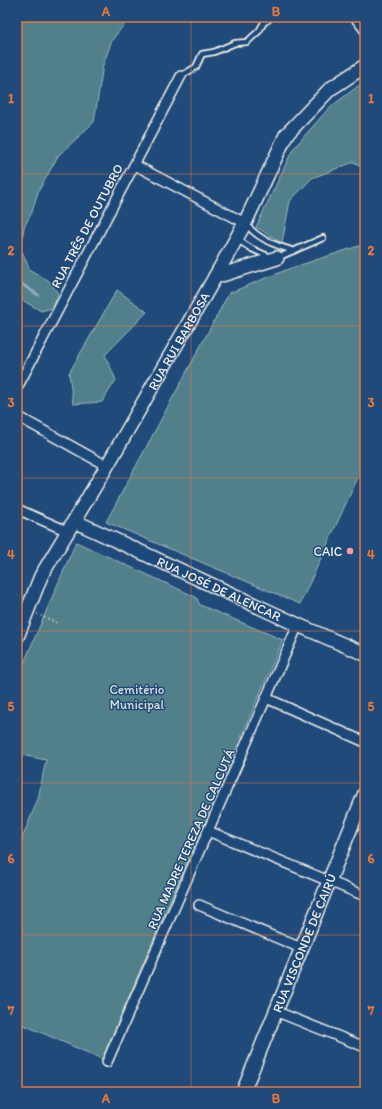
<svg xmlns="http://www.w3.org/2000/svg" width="382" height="1109" viewBox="0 0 382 1109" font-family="Itim,sans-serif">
<rect width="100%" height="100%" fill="#1f4a7a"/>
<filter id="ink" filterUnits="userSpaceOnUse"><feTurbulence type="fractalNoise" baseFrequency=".025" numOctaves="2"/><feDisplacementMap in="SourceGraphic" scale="8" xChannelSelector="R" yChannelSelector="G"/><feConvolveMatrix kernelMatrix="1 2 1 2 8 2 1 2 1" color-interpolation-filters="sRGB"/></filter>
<g filter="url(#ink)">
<!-- green -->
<path fill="#51808a" stroke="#a2b8b9" d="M17,17H130L112,40L103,65L94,122L58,156L38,192L32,212L24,227L21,249L30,270L48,280L58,293L53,308L41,311L22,300H17Z
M365,81V169L354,162L312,178L290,201L282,243L256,227L293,149L329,108Z
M365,244V462L300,604L106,522L229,293L291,268Z
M117,290L147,312L105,355L116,380L102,402L73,404L69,373Z
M76,542L196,597L200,605L283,640L102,1059L17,1022V851L38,799L46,760L17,754V683L20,672Z"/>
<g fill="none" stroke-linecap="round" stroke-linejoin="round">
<!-- stream -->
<path stroke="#92acc2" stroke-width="3" d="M17,281L38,295"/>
<!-- lane casing -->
<g stroke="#f4f1e8" stroke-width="8">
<path id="lane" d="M181,76L196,67L202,54L214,52L235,43L247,42L259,31L266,19
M246,224C259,240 275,245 294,251
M238,240L252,249L270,257
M277,258L323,238"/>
</g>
<!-- street casing -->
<g stroke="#f4f1e8" stroke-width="12">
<path id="street" d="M355,17L365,30
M266,19L268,17
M135,165L245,223
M17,388L181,76
M17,416L107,466
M17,509L67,531
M266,698L365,742
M208,831L365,896
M199,905L301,948
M275,1011L365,1047
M107,1062L298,625"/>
</g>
<!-- secondary casing -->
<g stroke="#f4f1e8" stroke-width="16">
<g id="secondary">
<path d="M215,277L277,258"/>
<path id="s1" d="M74,521L298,625L365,654"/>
<path id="s2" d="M17,637L41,576L107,466L215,277L245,223L286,135L330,89L365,66"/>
<path id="s3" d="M243,1092L365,793"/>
</g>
</g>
<!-- path -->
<path stroke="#f4f1e8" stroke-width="1.5" stroke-dasharray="1 3" stroke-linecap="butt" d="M37,614L57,623"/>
<!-- lane -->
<use href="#lane" stroke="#1f4a7a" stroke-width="4.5"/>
<!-- street -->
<use href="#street" stroke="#1f4a7a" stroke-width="9"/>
<!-- secondary -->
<use href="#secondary" stroke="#1f4a7a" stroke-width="13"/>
</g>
</g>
<!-- grid -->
<path fill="none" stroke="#ea7738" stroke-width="1" stroke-opacity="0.55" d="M191,17V1092M17,174H365M17,326H365M17,478H365M17,631H365M17,783H365M17,935H365"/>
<!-- markers -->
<circle fill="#ff9aa2" stroke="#1f4a7a" stroke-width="1.5" cx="350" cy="551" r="4"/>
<g text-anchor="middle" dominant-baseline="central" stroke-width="3" stroke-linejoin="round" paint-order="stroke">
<!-- street labels -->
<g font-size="13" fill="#f4f1e8" stroke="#1f4a7a">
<text transform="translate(87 226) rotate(-62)">RUA TRÊS DE OUTUBRO</text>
<text stroke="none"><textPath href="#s2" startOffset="338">RUA RUI BARBOSA</textPath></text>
<text stroke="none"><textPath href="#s1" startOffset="160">RUA JOSÉ DE ALENCAR</textPath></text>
<text transform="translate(191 839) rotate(-66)">RUA MADRE TEREZA DE CALCUTÁ</text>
<text stroke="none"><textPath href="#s3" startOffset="161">RUA VISCONDE DE CAIRÚ</textPath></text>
</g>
<!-- poi labels -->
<g font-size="13" fill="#f4f1e8" stroke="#1f4a7a" text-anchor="end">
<text x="342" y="551">CAIC</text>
</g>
<!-- park labels -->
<g font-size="13" fill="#dce0da" stroke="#1f4a7a">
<text x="137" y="689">Cemitério<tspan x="137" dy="15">Municipal</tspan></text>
</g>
</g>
<!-- margin -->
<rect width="382" height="1109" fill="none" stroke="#1f4a7a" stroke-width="44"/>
<rect x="22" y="22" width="338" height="1065" fill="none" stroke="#ea7738" stroke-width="1.5"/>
<g font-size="13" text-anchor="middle" font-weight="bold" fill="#ea7738">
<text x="106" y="16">A</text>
<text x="276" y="16">B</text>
<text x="11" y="103">1</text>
<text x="371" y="103">1</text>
<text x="11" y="255">2</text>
<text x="371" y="255">2</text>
<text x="11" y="407">3</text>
<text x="371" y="407">3</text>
<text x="11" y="559">4</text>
<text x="371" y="559">4</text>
<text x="11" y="711">5</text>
<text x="371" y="711">5</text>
<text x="11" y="863">6</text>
<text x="371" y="863">6</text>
<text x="11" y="1015">7</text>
<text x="371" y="1015">7</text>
<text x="106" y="1103">A</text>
<text x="276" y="1103">B</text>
</g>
</svg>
